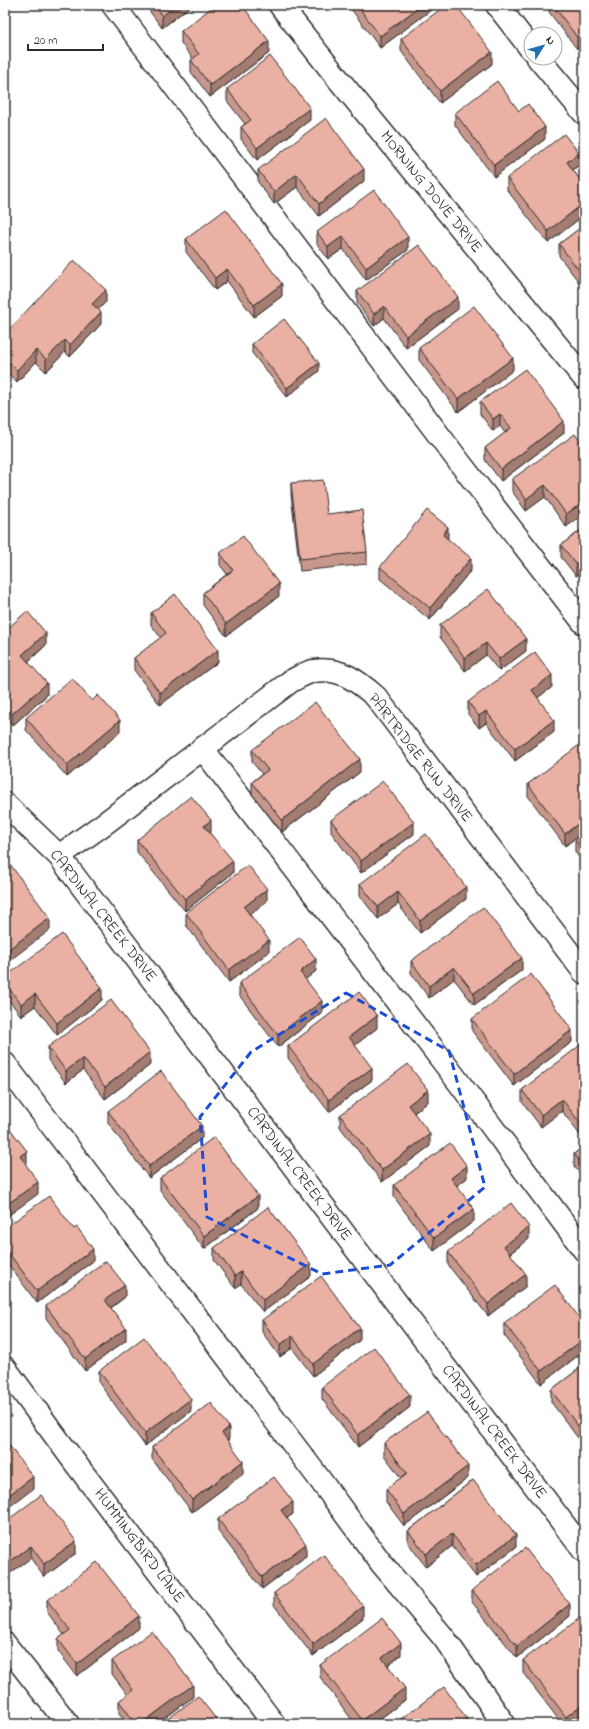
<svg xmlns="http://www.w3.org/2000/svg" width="589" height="1729" viewBox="0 0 589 1729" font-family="'Indie Flower',sans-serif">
<rect width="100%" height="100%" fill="#fff"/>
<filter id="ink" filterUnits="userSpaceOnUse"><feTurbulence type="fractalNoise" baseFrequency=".025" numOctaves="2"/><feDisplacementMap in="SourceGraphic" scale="8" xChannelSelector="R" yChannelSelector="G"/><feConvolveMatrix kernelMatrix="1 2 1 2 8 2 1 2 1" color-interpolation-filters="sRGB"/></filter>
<g filter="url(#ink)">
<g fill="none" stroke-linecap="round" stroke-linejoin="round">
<!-- minor casing -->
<g stroke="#2b2b2b" stroke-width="25">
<path id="minor" d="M113,5L460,463L584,623
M280,5L339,80L584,378
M497,5L531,49
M538,58L584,113
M202,748L451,1072L584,1250
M5,804L59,856L584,1551
M59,856L108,821L291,681C298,678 306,672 314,671C340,667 358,681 376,697L584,972
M5,1064L315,1473L382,1564L444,1638L504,1724
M5,1368L76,1464L274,1724
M5,1644L68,1724"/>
</g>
<!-- minor -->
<use href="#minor" stroke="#fff" stroke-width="22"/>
</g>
<!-- wall -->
<path fill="#c8978c" stroke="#2b2b2b" d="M145,5H192L162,28Z
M348,5H435V7L380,48Z
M549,5H584V43L577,49L549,12Z
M181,31L269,53L210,97L191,72V60L193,59L181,43Z
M401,39L492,64L440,103L401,51Z
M584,47V65L581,61V49Z
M227,89L310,120L257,160L241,139V127L245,124L227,101Z
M519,111L545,139L494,177L455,125V113Z
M579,165L573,170L584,185V215L548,243L507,190V178Z
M258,170L364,181L319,216L297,187L274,204L258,182Z
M584,225V289L559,256V244Z
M317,232L408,250L366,280L343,249L328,259L317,244Z
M186,239L282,296L254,317L227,281L215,290L186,252Z
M357,291L458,309L406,348L384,318L374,326L357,303Z
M106,302L98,310L101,324L70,357L65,352L46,372L36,362L17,382L5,371V334Z
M252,344L319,371L287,397L252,353Z
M419,348L513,370L458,412L419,360Z
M480,402L564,433L501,481L485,460V448L505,433L500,426L493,431L480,414Z
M584,447V514L566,527L545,497L526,511L512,491V479Z
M291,483L327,514L367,552V564L300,571L291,495Z
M584,528V570L576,576L561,557V545Z
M448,539L471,570L430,620L380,579V567Z
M220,553L279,596L226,636L203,605V593L227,574L220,565Z
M151,613L218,662L160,705L134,670V658L161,638L151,625Z
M440,625L526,651L499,671L486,655L465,671L440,637Z
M5,631L46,645L28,662L47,695L12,726L5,718Z
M552,687L537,698L554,732L515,761L486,723L479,728L468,714V702Z
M26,718L120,732L67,777L26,730Z
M584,744V831L565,846L528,796V784Z
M252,750L360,772L282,832L252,794V782L262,774L252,762Z
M331,820L414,834L361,873L331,832Z
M211,832L210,833L233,873L185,911L137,852V840Z
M584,833V864L575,852V840Z
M360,884L466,899L420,933L398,904L378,919L360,896Z
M267,901L250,914L269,952L229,982L186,925V913Z
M411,961L522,970L474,1005L454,979L429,998L411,973Z
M316,971L305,979L322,1013L278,1047L239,995V983Z
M5,977L102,1000L57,1035L35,1006L21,1016L5,995Z
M472,1019L572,1042L514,1086L472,1031Z
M377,1028L355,1045L372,1080L329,1112L288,1058V1046Z
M584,1044L583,1139L562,1111L541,1127L522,1102V1090Z
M48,1047L150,1065L105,1099L83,1070L66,1083L48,1060Z
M428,1102L414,1113L430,1146L382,1182L340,1127V1115Z
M108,1111L202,1138L149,1178L108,1123Z
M584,1146V1179L574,1166V1154Z
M160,1178L258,1208L204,1249L160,1190Z
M467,1178L456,1186L474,1221L434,1251L394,1197V1185Z
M5,1228L74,1229L93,1261L37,1303L5,1260Z
M529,1239L510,1253L526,1286L488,1316L448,1265V1252Z
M214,1248L311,1276L263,1312L241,1284L235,1288L214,1260Z
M125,1297L111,1308L126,1340L85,1371L46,1318V1306Z
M262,1320L360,1340L313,1376L292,1348L280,1357L262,1332Z
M504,1323L584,1324V1351L541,1384L504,1335Z
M584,1365V1446L551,1402V1390Z
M99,1371L191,1411L145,1446L99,1383Z
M322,1387L410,1407L358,1447L322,1399Z
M229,1439L228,1440L243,1474L192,1512L152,1459V1447Z
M384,1443L468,1478L404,1526L386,1502V1489L401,1478L384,1455Z
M473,1480L516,1547L476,1577L452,1546L426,1567L408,1543V1531Z
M293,1514L287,1518L306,1556L262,1589L218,1531V1519Z
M5,1522L76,1553L44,1577Z
M472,1590L570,1616L517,1658L472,1602Z
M274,1593L363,1618L313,1656L274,1605Z
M47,1600L139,1628L77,1676L58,1651V1639L64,1635L47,1612Z
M401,1655L388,1665L405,1700L373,1724H355L320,1677V1665Z
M523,1660L584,1716L573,1724H562L523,1673Z
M112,1661L193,1697L157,1724H127L119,1713V1701L128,1695L112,1674Z"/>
<!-- shaded-wall -->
<path fill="#a37b72" stroke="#2b2b2b" d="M176,5H192L162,28V16Z
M422,5H435V7L380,48V36Z
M584,31V43L577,49V37Z
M269,41V53L210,97V85Z
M492,52V64L440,103V91Z
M310,108V120L257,160V148Z
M545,127V139L494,177V165Z
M579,153V165L567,174V162Z
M364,169V181L319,216V204Z
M297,174V187L274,204V192Z
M584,203V215L548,243V231Z
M343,236V249L328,259V247Z
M408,237V250L366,280V268Z
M227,269V281L215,290V278Z
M282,284V296L254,317V305Z
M106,290V302L92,316V304Z
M458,297V309L406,348V336Z
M384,306V318L374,326V314Z
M101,312V324L70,357V345Z
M65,340V352L46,372V359Z
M36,350V362L17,382V370Z
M513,358V370L458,412V399Z
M319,363V371L287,397V388Z
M500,414V426L493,431V419Z
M564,421V433L501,481V469Z
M545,485V497L526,511V499Z
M584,502V514L566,527V514Z
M448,527V540L443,535Z
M471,558V570L430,620V608Z
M584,558V570L576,576V564Z
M279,584V596L226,636V624Z
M8,603V615L5,617V605Z
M46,633V645L22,667V655Z
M526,639V651L499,671V659Z
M486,643V655L465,671V658Z
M218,650V662L160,705V693Z
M552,675V687L532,702V690Z
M47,683V695L12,726V714Z
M486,711V723L479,728V716Z
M120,720V732L67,777V765Z
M554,720V732L515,761V749Z
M360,759V772L282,832V820Z
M584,819V831L565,846V834Z
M211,820V832L204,838V826Z
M414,822V834L361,873V861Z
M233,861V873L185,911V899Z
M466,887V899L420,933V921Z
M267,889V901L244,919V907Z
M398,892V904L378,919V907Z
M50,918V930L5,964V952Z
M269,940V952L229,982V970Z
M522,958V970L474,1005V993Z
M316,959V971L300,984V972Z
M454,967V979L429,998V986Z
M102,988V1000L57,1035V1023Z
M35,994V1006L21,1016V1004Z
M322,1001V1013L278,1047V1035Z
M377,1016V1028L349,1050V1037Z
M572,1030V1042L514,1086V1074Z
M150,1052V1065L105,1099V1087Z
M83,1058V1070L66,1083V1071Z
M372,1068V1080L329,1112V1100Z
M428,1090V1102L408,1117V1105Z
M562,1099V1111L541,1127V1115Z
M202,1126V1138L149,1178V1166Z
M584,1126V1139H583V1127Z
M430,1134V1146L382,1182V1170Z
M27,1151V1163L20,1168V1156Z
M467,1166V1178L451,1190V1178Z
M38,1182V1194L5,1218V1206Z
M258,1196V1208L204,1249V1236Z
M474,1209V1221L434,1251V1238Z
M529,1227V1239L504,1258V1246Z
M93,1249V1261L37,1303V1291Z
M311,1264V1276L263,1312V1300Z
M241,1272V1284L235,1288V1276Z
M526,1274V1286L488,1316V1304Z
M125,1285V1297L105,1312V1300Z
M126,1328V1340L85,1371V1359Z
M360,1328V1340L313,1376V1364Z
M292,1336V1348L280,1357V1345Z
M584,1339V1351L541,1384V1371Z
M410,1395V1407L358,1447V1435Z
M191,1399V1411L145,1446V1433Z
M229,1427V1439L222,1445V1433Z
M243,1461V1474L192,1512V1500Z
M468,1466V1478L404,1526V1514Z
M33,1477V1489L5,1510V1498Z
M293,1502V1514L281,1522V1510Z
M452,1534V1546L426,1567V1554Z
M516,1535V1547L476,1577V1565Z
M76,1541V1553L44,1577V1564Z
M306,1544V1556L262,1589V1577Z
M31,1546V1558L5,1577V1565Z
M570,1604V1616L517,1658V1646Z
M363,1606V1618L313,1656V1644Z
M139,1616V1628L77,1676V1664Z
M401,1643V1655L382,1670V1658Z
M193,1685V1697L157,1724H141Z
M405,1688V1700L373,1724H362V1720Z
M584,1703V1716L573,1724H566V1717Z
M467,1719V1724H461Z"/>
<!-- building -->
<path fill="#e9b0a3" stroke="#2b2b2b" d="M154,5H176L162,16Z
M215,5H242L269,41L210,85L191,60L199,54L181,31Z
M357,5H422L380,36Z
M446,5H456L492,52L440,91L401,39Z
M553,5H584V31L577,37Z
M584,47V53L581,49Z
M270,56L310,108L257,148L241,127L251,120L227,89Z
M497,81L519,111L528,104L545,127L494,165L455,113Z
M326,118L364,169L319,204L297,174L274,192L258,170Z
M564,134L579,153L567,162L584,185V203L548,231L507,178Z
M374,190L408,237L366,268L343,236L328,247L317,232Z
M226,209L282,284L254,305L227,269L215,278L186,239Z
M584,225V277L559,244Z
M419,245L458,297L406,336L384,306L374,314L357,291Z
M74,260L106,290L92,304L101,312L70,345L65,340L46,359L36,350L17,370L5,359V334Z
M474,306L513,358L458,399L419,348Z
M284,319L319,363L287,388L252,344Z
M525,369L564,421L501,469L485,448L511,428L500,414L493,419L480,402Z
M575,434L584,447V502L566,514L545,485L526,499L512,479Z
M323,480L327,514L362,510L367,552L300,559L291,483Z
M427,510L448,527L443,535L471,558L430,608L380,567Z
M584,528V558L576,564L561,545Z
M243,536L279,584L226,624L203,593L233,570L220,553Z
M488,589L526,639L499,659L486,643L465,658L440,625Z
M175,594L218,650L160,693L134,658L166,633L151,613Z
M5,598L8,603L5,605Z
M27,611L46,633L22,655L47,683L12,714L5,706V631Z
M535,652L552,675L532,690L554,720L515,749L486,711L479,716L468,702Z
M72,678L92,701L98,695L120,720L67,765L26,718Z
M315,702L360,759L282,820L252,782L268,770L252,750Z
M583,742L584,744V819L565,834L528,784Z
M383,781L414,822L361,861L331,820Z
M191,796L211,820L204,826L233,861L185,899L137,840Z
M584,833V852L575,840Z
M426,834L466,887L420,921L398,892L378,907L360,884Z
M9,863L50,918L5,952V866Z
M248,865L267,889L244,907L269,940L229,970L186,913Z
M483,907L522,958L474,993L454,967L429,986L411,961Z
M62,934L102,988L57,1023L35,994L21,1004L5,983V977Z
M300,937L316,959L300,972L322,1001L278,1035L239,983Z
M531,974L572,1030L514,1074L472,1019Z
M359,992L377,1016L349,1037L372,1068L329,1100L288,1046Z
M111,1000L150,1052L105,1087L83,1058L66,1071L48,1047Z
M583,1043L584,1044V1126L583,1127L562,1099L541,1115L522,1090Z
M408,1064L428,1090L408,1105L430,1134L382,1170L340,1115Z
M161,1071L202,1126L149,1166L108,1111Z
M7,1125L27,1151L20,1156L38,1182L5,1206V1126Z
M214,1137L258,1196L204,1236L160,1178Z
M450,1143L467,1166L451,1178L474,1209L434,1238L394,1185Z
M584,1146V1167L574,1154Z
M49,1196L74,1229L77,1227L93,1249L37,1291L5,1248V1228Z
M511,1203L529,1227L504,1246L526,1274L488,1304L448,1252Z
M268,1207L311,1264L263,1300L241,1272L235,1276L214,1248Z
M106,1261L125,1285L105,1300L126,1328L85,1359L46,1306Z
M321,1276L360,1328L313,1364L292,1336L280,1345L262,1320Z
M555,1285L584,1324V1339L541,1371L504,1323Z
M144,1337L191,1399L145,1433L99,1371Z
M374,1347L410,1395L358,1435L322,1387Z
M584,1365V1434L551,1390Z
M211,1403L229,1427L222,1433L243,1461L192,1500L152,1447Z
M427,1412L468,1466L404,1514L386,1489L407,1473L384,1443Z
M5,1440L33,1477L5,1498Z
M274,1477L293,1502L281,1510L306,1544L262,1577L218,1519Z
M473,1480L516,1535L476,1565L452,1534L426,1554L408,1531Z
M41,1495L76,1541L44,1564L31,1546L5,1565V1522Z
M525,1548L570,1604L517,1646L472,1590Z
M324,1555L363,1606L313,1644L274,1593Z
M97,1562L139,1616L77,1664L58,1639L70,1630L47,1600Z
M382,1618L401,1643L382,1658L405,1688L362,1720L320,1665Z
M580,1618L584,1623V1703L566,1717L523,1660Z
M152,1631L193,1685L141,1724H136L119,1701L133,1690L112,1661Z
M444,1687L467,1719L461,1724H394Z
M198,1696L220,1724H161Z
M584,1719V1724H577Z"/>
</g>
<!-- marked area -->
<path fill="none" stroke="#1d4ed8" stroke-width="3" stroke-dasharray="8 5" stroke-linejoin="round" d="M346,993L449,1051L485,1187L390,1265L322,1274L207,1217L200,1117L251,1052Z"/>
<g text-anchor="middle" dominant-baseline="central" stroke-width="3.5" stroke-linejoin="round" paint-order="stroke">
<!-- street labels -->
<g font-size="16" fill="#2b2b2b" stroke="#fff">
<text transform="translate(431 192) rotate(51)">MORNING DOVE DRIVE</text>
<text transform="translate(420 758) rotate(52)">PARTRIDGE RUN DRIVE</text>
<text transform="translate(103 916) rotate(52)">CARDINAL CREEK DRIVE</text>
<text transform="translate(299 1174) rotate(53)">CARDINAL CREEK DRIVE</text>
<text transform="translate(494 1432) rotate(53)">CARDINAL CREEK DRIVE</text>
<text transform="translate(139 1546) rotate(53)">HUMMINGBIRD LANE</text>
</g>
</g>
<!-- margin -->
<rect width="589" height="1729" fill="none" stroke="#fff" stroke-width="20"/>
<rect x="10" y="10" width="569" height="1709" fill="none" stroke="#2b2b2b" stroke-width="1.5" filter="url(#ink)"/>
<!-- north arrow -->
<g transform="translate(543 46) rotate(53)"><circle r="19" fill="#ffffff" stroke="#aaaaaa"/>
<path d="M0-3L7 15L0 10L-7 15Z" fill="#1f6fb2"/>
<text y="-6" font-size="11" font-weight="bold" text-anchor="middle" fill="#2b2b2b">N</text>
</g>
<!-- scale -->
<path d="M28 44v6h75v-6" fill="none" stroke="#2b2b2b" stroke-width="2"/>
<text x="34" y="44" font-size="12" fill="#2b2b2b" stroke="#ffffff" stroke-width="3" paint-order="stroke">20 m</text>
</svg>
